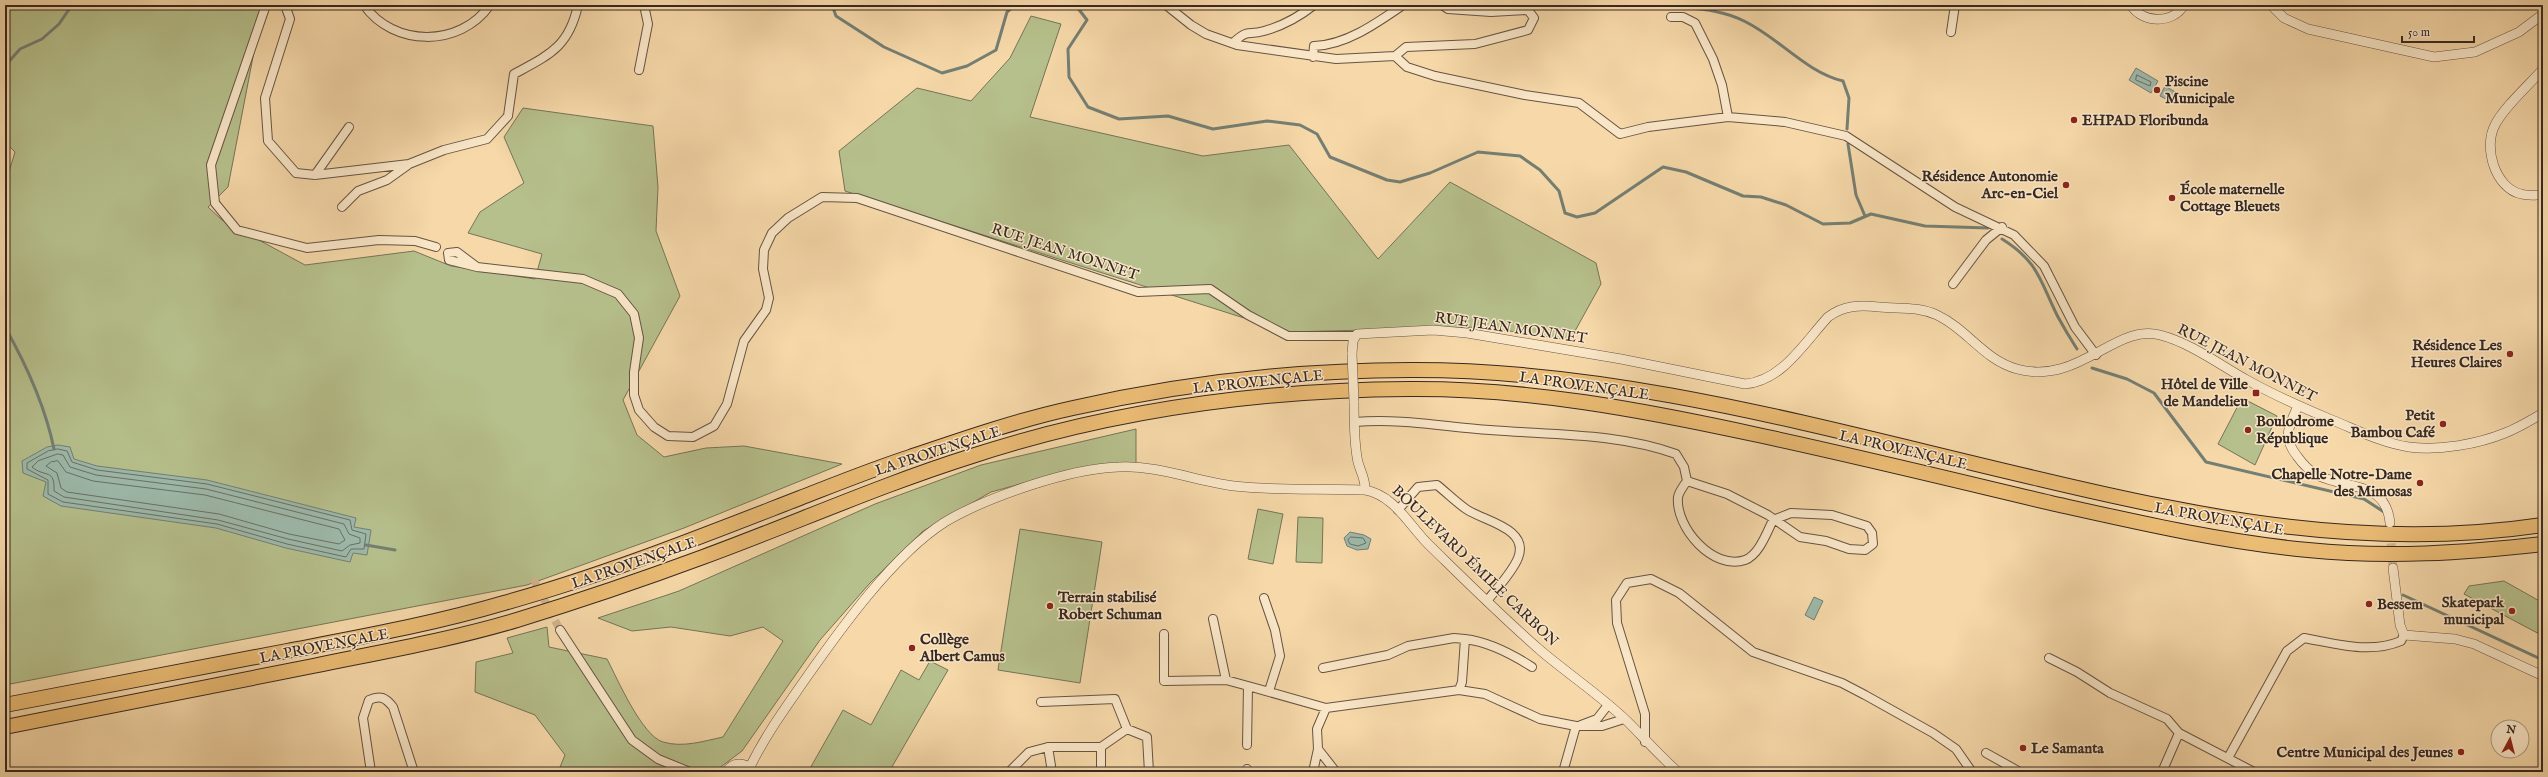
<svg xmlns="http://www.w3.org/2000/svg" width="2548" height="777" viewBox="0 0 2548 777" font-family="'IM FELL English',serif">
<rect width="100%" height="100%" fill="#f6d8a9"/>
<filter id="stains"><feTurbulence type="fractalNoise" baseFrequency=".005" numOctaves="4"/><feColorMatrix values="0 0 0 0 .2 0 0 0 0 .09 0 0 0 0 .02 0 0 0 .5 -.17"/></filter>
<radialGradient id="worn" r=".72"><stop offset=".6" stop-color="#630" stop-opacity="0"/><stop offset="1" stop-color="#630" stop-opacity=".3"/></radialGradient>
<!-- green -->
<path fill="#b6c08c" stroke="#767458" d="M5,5H263L228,187L208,207L222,220L305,265L414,251L451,266L535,279L542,254L468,233L480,212L524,183L504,137L523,108L653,126L658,187L656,231L680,296L623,400L637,435L664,457L706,448L744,446L842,464L684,528L527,585L5,685V185L15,152L5,142Z
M1031,16L1061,24L1030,117L1203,156L1289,145L1378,259L1450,182L1596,263L1601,284L1570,340L1483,327L1288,332L845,191L839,151L917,88L971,101L1010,58Z
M2242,398L2277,416L2255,465L2218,444Z
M1136,429V464L1075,469L991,492L923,531L870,583L820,640L742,751L718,769L712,772H558L565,755L535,715L475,692L476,662L513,653L507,638L547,627L549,647L607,659C617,678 642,736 663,742C683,748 704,741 723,737L783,641L763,627L730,636L671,627L632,631L598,618L679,591L875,504L981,465Z
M1258,509L1283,514L1273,564L1248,559Z
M1298,517L1323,518L1322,563L1296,562Z
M1020,529L1102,542L1080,683L998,670Z
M2504,581L2543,603V636L2464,594L2469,586Z
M930,661L948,670L889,772H808L843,710L871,725L901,670L919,680Z"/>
<!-- water -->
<path fill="#9db9aa" stroke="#747f74" d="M2136,68L2158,81L2151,93L2129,80Z
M2165,86L2177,93L2172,102L2160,96Z
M58,445L70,447L74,459L97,466L207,480L356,518L354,527L371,530L367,555L353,553L350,562L286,548L216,528L61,506L43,496L46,482L23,473L22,461L47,447Z
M1350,532L1364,535L1371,539L1368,549L1357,550L1347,546L1344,538Z
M1814,597L1823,601L1814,620L1805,615Z"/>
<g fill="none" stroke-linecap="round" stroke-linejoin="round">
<!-- shore -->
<path stroke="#6a7066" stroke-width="1" d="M2137,75L2151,82L2150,86L2136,80Z
M58,449L67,451L72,462L97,470L207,484L350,520L352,530L366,534L364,549H351L346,557L287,544L217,524L63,502L48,494V480L27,469V463L48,451Z
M58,454L63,455L70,467L96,475L206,489L344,524L349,534L360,538V543L350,545L342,551L288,539L218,520L64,497L54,491C55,468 45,478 32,467L38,461Z
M58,461L66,472L93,481L205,495L339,529L345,540L339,544L289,534L219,514L67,492L61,488L57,473L46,466L51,462Z
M1351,537L1363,538L1366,543L1358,546L1350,544L1348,540Z"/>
<!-- stream -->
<path stroke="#747f74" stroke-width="3" d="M832,5L836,16L884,47L942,73L967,66L996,50L1007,12L1015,5
M1065,5L1077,7L1087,20L1068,49L1069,77L1088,107L1119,119L1168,116L1213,129L1267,121L1300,125L1317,134L1330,157L1387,180L1400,182L1430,173L1478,152L1520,156L1540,170L1559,191L1565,213L1577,217L1595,213L1663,167L1686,172L1743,196L1761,197L1786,205L1823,224L1850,223L1871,214L1925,226L1988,228
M1662,5C1691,9 1720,8 1746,22C1780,39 1806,72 1843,81L1849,98L1847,129
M5,66L20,49L42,39L59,24L72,5
M1848,144L1856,195L1865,216
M2002,239C2039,262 2040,281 2058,317C2064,328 2070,338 2077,349
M5,327C27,366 45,405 54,449
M2092,368L2127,379L2154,393L2206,462L2364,499L2384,512
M366,545L395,550
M2403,595L2543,660"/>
<!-- minor-tunnel -->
<path stroke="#d0b58e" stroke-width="8" stroke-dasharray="8 4" stroke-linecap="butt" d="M533,578L560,630"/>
<!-- tertiary-tunnel -->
<path stroke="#d0b58e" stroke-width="9" stroke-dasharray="9 4.5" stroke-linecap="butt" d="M2390,530L2393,568"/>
<!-- minor casing -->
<g stroke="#665444" stroke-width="10">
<path id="minor" d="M266,5L211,165L215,203L237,230L307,248L379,240L415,241L436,247
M285,5L290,19L265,98L268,141L296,173L315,175L409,164L444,150L487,139L508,116L514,74C549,55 569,47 578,5
M364,5C393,47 460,48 490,5
M1166,5L1191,25L1206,34L1237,45L1336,59L1395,56
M1671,17H1683L1695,23L1713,59L1722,85L1728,117
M1951,32L1955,5
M1233,43C1249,28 1247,36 1264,31C1282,26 1299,17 1314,5
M1395,56L1407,67L1435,76L1525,95L1579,103L1620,134L1648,127L1728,117L1785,122L1846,136L1955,207L2014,235L2044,266L2075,327L2096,355
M1395,56L1406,47L1475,44L1528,30L1534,18L1528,10L1491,12L1448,9L1442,5
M1313,57L1314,46C1346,45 1377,23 1403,5
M639,70L648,24L644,5
M315,175L349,127
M342,207L358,191L387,180L408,165
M477,267L457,252L448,253L449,260L477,267L583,279L618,294L634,314L639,338L634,372V395L639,410L654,427L668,436L693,437L714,426L727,404L744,341L766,310L769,298L763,269L764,250L772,233L788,218L822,197L857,198L1138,292L1210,289L1248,315L1288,336H1354
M1953,284L1986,240L2002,227
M1355,422C1401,418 1445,427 1490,430C1553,435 1617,433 1676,454L1684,467L1687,481C1684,485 1679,492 1678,497C1675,527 1713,571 1745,560C1759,555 1767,532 1773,520L1791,513L1832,515L1867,526L1872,533L1873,544L1865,550L1849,549L1826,541L1800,537L1768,515L1727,494L1687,481
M1398,510L1418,487L1437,485C1447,493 1456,502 1466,509C1483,521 1530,528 1518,558C1512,573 1497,588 1487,601
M1264,598L1275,630L1280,656L1269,691
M1213,619L1226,680
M560,630L632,740L658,759L690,772
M1164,634V681L1226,680L1248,686
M2049,658L2077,672L2110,693L2167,719L2179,733L2254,772
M1323,668L1388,655L1408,646L1454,638L1465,639
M1459,690L1462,682L1465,639C1489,642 1512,654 1532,667
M1041,702L1115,699L1127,729
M1581,725L1597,719L1608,705
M1645,742V714L1617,623L1616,600L1627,583L1651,579L1679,593L1753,652L1842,683L1865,695L1933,733L1956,749L1972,772
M1247,745L1248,686L1326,708
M1048,747L1052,772
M1318,749L1336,772
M1986,753L2020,772
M2228,758L2287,651L2304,638C2337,644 2370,654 2401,641L2404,635
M1247,769V772
M371,772L363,718L369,700C380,695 385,697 393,707L414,772
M1009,772L1029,752L1048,747H1101
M1101,772V747L1127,729L1147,737L1149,772
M1313,772L1318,749L1317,729L1326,708L1459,690L1485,694L1540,719L1576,726H1602L1624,719
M1563,772L1576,726
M2162,772L2179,733"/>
</g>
<!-- tertiary casing -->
<g stroke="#665444" stroke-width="10">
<path id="tertiary" d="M2131,5C2143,24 2173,24 2184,5
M2271,5L2284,18L2308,29L2434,57L2475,52L2519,32L2543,14
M2543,69C2530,84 2503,108 2495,125C2483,147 2495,188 2521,194C2528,196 2536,195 2543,195
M1352,354L1353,341L1357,334L1433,330L1467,333L1621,359L1745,384C1782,381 1804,343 1828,317C1844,305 1860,305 1879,307C1899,309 1918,306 1937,315C1967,329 1984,360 2017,369C2079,386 2115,323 2160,335C2191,343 2220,365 2247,380C2274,395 2303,408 2332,420C2357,430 2382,443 2409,447C2439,451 2478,444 2505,433C2518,428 2531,420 2543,413
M1354,401C1354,420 1354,439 1357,457C1358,468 1366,478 1365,490
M2298,406C2289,426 2282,437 2297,456C2302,463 2309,471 2317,475C2347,490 2386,480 2390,523
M2393,568L2400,625L2404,635L2455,639L2474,644L2543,676
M750,767C765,736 784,710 804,681C839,631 893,555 945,522C987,497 1071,468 1119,467C1159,465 1195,481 1234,486C1277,491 1322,488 1365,490C1394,495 1409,525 1428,544C1465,580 1501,616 1540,650C1568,674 1600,695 1627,721C1644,738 1660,756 1678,772
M726,772C733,761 747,762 754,772"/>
</g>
<!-- motorway casing -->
<g stroke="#362823" stroke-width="16">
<path id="motorway" d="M5,705C99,687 193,669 287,651C360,637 433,624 504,603C605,575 702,536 800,498C836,484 873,469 910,457C963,439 1018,420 1073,408C1184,383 1296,370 1410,370C1623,369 1832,431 2039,479C2208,519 2369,551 2543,525
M5,727C108,707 210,686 313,666C381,652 450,640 517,620C579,601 641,580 703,557C793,524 880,485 972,456C1113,410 1261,390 1409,389C1527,388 1643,410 1758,435C1856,456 1954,480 2051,503C2136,522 2222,542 2308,550C2387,558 2464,553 2543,544"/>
</g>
<!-- minor -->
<use href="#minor" stroke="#f9e6c7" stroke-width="8"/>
<!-- tertiary -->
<use href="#tertiary" stroke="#f9e6c7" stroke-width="9"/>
<!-- motorway -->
<use href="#motorway" stroke="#ebbc74" stroke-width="14"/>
<!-- tertiary-bridge casing -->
<g stroke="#665444" stroke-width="10" stroke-linecap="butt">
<path id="tertiary-bridge" d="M1352,354L1354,401"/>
</g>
<!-- tertiary-bridge -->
<use href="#tertiary-bridge" stroke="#f9e6c7" stroke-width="9"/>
</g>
<!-- markers -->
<g fill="#8f2418" stroke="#f9e6c7" stroke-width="1.5">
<circle cx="2157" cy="90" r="4"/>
<circle cx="2074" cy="120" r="4"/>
<circle cx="2066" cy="185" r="4"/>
<circle cx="2172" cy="198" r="4"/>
<circle cx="2510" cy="354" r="4"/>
<rect x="2252" y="389" width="8" height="8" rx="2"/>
<circle cx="2443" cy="424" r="4"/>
<circle cx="2248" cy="430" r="4"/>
<circle cx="2420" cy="483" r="4"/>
<circle cx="2369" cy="604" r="4"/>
<circle cx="1050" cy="606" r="4"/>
<circle cx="2512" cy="611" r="4"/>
<circle cx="912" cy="648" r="4"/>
<circle cx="2023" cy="748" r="4"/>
<circle cx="2461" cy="752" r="4"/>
</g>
<g text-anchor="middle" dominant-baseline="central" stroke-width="3" stroke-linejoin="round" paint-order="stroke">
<!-- poi labels -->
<g font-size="15" font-weight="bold" fill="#362823" stroke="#f9e6c7" text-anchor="start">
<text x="2165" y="81">Piscine<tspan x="2165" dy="17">Municipale</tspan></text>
<text x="2082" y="120">EHPAD Floribunda</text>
<text x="2058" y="176" text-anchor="end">Résidence Autonomie<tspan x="2058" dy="17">Arc-en-Ciel</tspan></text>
<text x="2180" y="189">École maternelle<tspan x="2180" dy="17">Cottage Bleuets</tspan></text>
<text x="2502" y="345" text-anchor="end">Résidence Les<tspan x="2502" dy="17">Heures Claires</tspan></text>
<text x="2248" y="384" text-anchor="end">Hôtel de Ville<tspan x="2248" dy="17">de Mandelieu</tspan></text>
<text x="2435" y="415" text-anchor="end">Petit<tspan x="2435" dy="17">Bambou Café</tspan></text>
<text x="2256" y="421">Boulodrome<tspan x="2256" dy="17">République</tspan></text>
<text x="2412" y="474" text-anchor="end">Chapelle Notre-Dame<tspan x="2412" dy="17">des Mimosas</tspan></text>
<text x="1058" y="597">Terrain stabilisé<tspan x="1058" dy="17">Robert Schuman</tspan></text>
<text x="2504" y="602" text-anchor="end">Skatepark<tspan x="2504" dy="17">municipal</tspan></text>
<text x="2377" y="604">Bessem</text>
<text x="920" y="639">Collège<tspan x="920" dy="17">Albert Camus</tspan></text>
<text x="2031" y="748">Le Samanta</text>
<text x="2453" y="752" text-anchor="end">Centre Municipal des Jeunes</text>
</g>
<!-- street labels -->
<g font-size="15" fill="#362823" stroke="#f9e6c7">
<text transform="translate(1065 252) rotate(18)">RUE JEAN MONNET</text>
<text transform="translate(1511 328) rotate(8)">RUE JEAN MONNET</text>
<text transform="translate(2247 363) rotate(27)">RUE JEAN MONNET</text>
<text transform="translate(1258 382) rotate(-6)">LA PROVENÇALE</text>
<text transform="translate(1584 386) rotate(8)">LA PROVENÇALE</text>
<text transform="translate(1903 450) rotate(13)">LA PROVENÇALE</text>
<text transform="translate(938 451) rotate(-18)">LA PROVENÇALE</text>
<text transform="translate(2219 519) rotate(10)">LA PROVENÇALE</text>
<text transform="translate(634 563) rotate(-19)">LA PROVENÇALE</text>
<text transform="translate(1475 566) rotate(44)">BOULEVARD ÉMILE CARBON</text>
<text transform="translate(324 646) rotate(-11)">LA PROVENÇALE</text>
</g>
</g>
<!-- margin -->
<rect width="2548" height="777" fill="none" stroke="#f6d8a9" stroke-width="20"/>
<rect x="6" y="6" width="2536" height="765" fill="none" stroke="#362823" stroke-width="2"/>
<rect x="10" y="10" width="2528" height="757" fill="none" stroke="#362823"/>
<!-- north arrow -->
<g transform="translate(2510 739) rotate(7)"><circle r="19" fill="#f9e6c7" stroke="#ab9a85"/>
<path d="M0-3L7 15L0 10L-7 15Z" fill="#8f2418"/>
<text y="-6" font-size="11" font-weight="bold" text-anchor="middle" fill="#362823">N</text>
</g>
<!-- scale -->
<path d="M2402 36v6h72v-6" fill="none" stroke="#362823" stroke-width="2"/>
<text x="2408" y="36" font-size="12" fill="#362823" stroke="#f9e6c7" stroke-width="3" paint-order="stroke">50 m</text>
<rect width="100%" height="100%" filter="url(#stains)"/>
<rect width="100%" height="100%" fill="url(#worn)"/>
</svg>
